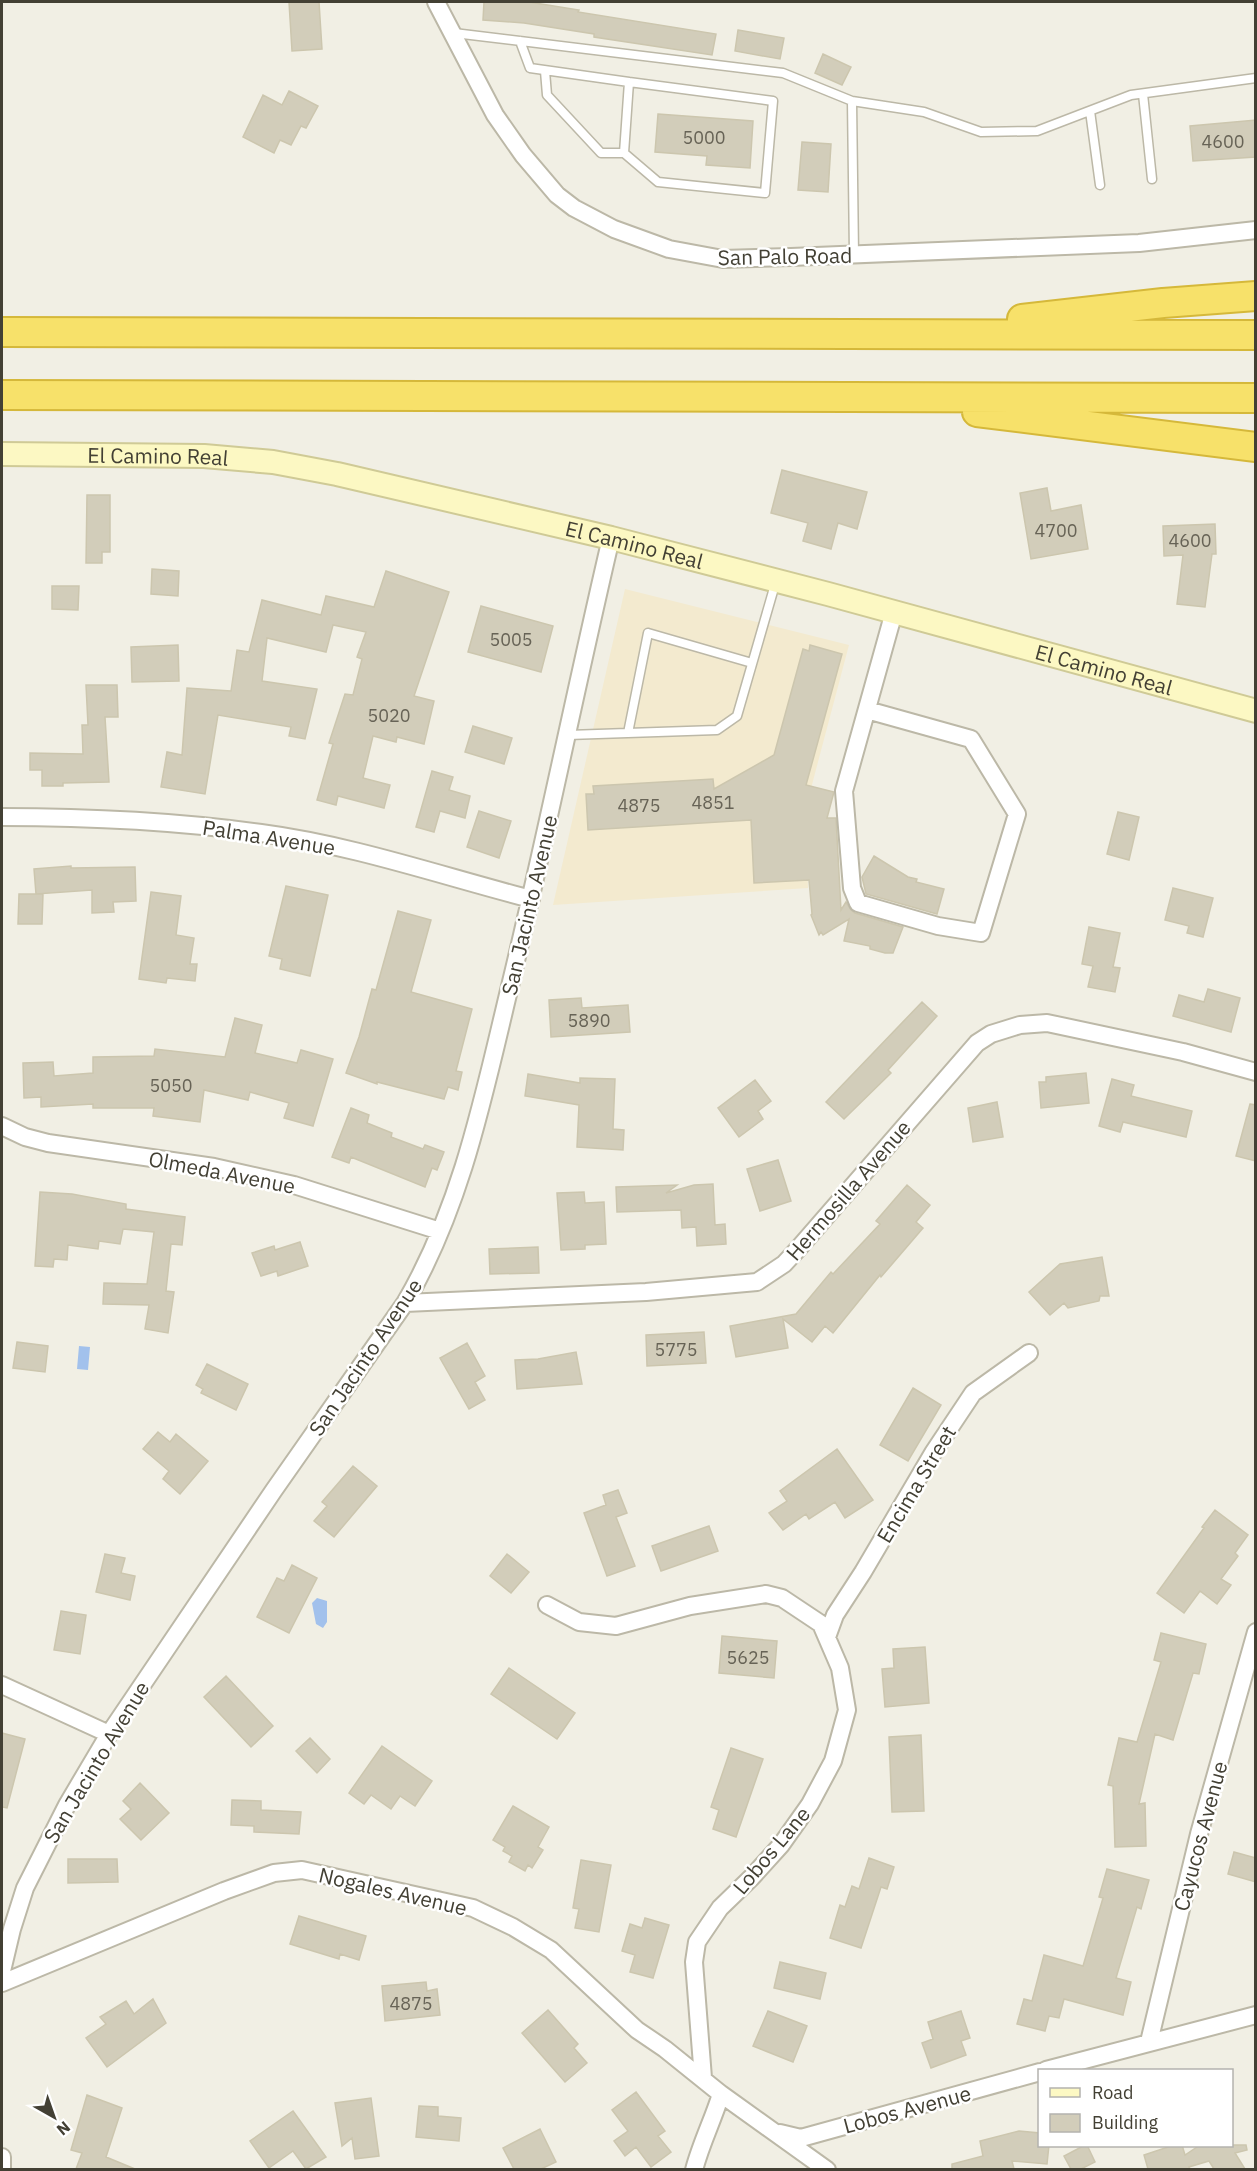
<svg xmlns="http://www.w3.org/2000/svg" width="1257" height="2171" viewBox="0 0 1257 2171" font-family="'IBM Plex Sans',sans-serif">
<rect width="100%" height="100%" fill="#f1efe4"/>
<!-- commercial -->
<path fill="#f3eacf" d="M625,589L849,645L805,811L808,888L553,905Z"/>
<!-- water -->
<path fill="#a2c1ec" d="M79,1346L90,1347L88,1370L77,1369Z
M317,1598L327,1601V1622L323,1628L316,1624L312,1603Z"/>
<!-- building -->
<path fill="#d2cdba" stroke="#ccc6ae" stroke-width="1.5" d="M289,2H319L322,49L292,51Z
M484,2H529L579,10L578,12L716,34L712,55L594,37V34L524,23L483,20Z
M738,30L784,38L780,59L735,51Z
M823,54L851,67L842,85L815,73Z
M289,91L318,106L306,128L301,126L291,145L280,140L274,153L243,137L263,95L282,105Z
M658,114L753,121L750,168L706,165L707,156L655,152Z
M1256,120V157L1193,161L1190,126Z
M802,142L831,144L828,192L798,190Z
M782,470L867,492L857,529L838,523L831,549L803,541L808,523L771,513Z
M1047,488L1051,511L1081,505L1088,549L1031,559L1020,493Z
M87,495H110V552H102V563H86Z
M1215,524L1216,554H1212L1205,607L1177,604L1183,555L1164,556L1163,526Z
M152,569L179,571L178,596L151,594Z
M386,571L449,592L414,696L434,701L424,744L397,737L396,742L373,736L363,778L390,785L384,808L338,796L336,805L317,800L333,744L329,743L345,694L353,695L362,659L357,657L366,632L333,625L326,652L267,638L262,681L317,689L305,739L289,736L291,727L218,715L205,794L161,787L167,752L182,755L187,688L231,691L237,650L249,652L262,600L321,615L326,596L374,607Z
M52,586H79L78,610L52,609Z
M481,606L553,626L541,672L468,652Z
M178,645L179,681L132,682L131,647Z
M810,645L842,654L806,785L834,792L827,818H836L841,910L846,902L851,910L855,913L903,927L893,953H885L870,949V946L844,941L849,919L823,935L821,932L819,935L811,915L812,914L809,880L754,883L751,820L588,830L586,794H594L593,786L713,779L714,789L774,755L803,649L809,651Z
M86,685H117L118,717H105L109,782L63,783V786H42V770H30V753L83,754L82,725H88Z
M473,726L512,738L504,764L465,752Z
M432,771L453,777L449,790L470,796L465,818L440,811L434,832L416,827Z
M479,811L511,821L499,858L467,847Z
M1118,812L1139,817L1129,860L1107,854Z
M874,856L908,877L917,879L916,882L944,889L937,914L866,894L862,877Z
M71,866V868L135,867L136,901L113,902L114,912L92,913V890L36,894L34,869Z
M286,886L328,895L310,976L280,969L282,959L269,956Z
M1173,888L1213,898L1203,937L1187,933L1189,926L1165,920Z
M151,892L181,896L176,935L194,938L190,964H197L195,981L167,978L166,983L139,979Z
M19,894H43L42,924H18Z
M398,911L431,920L411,992L472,1009L456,1071L462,1072L458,1090L448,1087L444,1099L377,1082V1084L346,1073L359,1037L372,989L376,990Z
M1089,927L1120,933L1113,967L1120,968L1115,992L1088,987L1093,966L1082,964Z
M1208,989L1240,998L1231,1032L1173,1016L1179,995L1204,1002Z
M581,998L582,1008L628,1005L630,1032L551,1037L549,1000Z
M922,1002L937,1016L888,1070L891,1073L844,1119L826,1102Z
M235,1018L262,1025L255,1053L297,1063L301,1050L333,1059L313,1126L284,1118L289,1103L250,1092L248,1100L204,1090L200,1122L153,1116L154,1108H93V1104L41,1107V1097L24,1098L23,1063L53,1062L54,1076L93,1073V1057L154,1056L155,1049L225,1057Z
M1086,1073L1089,1103L1041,1108L1039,1082H1046V1077Z
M528,1074L580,1083V1078L615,1079L613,1129L624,1130L623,1150L577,1147L579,1105L525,1096Z
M1112,1079L1134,1085L1131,1096L1192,1111L1186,1137L1123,1122L1120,1132L1099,1126Z
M755,1080L771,1101L758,1111L763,1119L739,1137L718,1108Z
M997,1102L1003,1137L973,1142L968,1108Z
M1250,1104L1256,1105V1161L1236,1156Z
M351,1108L369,1115L367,1123L392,1133L391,1137L423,1149L425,1145L444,1152L437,1170L432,1168L425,1187L351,1157L349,1163L332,1157Z
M778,1160L791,1201L760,1211L747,1169Z
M713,1184L715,1225L725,1224L726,1244L697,1246L696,1227L682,1228L681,1210L617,1212L616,1187L677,1185L666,1193L694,1185Z
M907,1185L930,1205L916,1222L923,1228L881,1277L880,1275L833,1333L825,1326L812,1342L783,1319L788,1348L736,1357L730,1326L796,1314L831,1272L833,1274L880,1224L876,1221Z
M40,1192L72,1194L126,1204V1209L185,1217L182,1245L171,1244L166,1291L174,1292L168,1333L145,1329L149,1305L103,1304L104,1283L147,1284L154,1232L123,1229L120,1244L99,1241L98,1249L68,1245L67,1260L54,1259L53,1267L35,1266Z
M584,1192L585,1203L604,1202L606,1244L585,1245V1249L561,1250L557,1193Z
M300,1242L308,1266L278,1276L277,1271L261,1276L252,1253L274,1246L275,1250Z
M538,1247L539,1273L490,1274L489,1249Z
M1102,1257L1109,1296H1100L1099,1301L1068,1308L1064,1303L1050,1315L1029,1292L1060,1264Z
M704,1332L706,1363L647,1366L646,1335Z
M17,1342L48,1346L45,1372L13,1368Z
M467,1343L485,1376L475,1382L485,1400L469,1409L440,1358Z
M576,1352L582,1384L517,1389L515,1360L538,1359Z
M207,1364L248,1384L236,1410L201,1393L203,1389L196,1385Z
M913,1388L941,1405L908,1461L880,1445Z
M158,1432L170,1442L176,1434L208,1461L180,1494L163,1479L169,1471L143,1449Z
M837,1449L873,1500L845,1518L835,1502L809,1519L806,1514L783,1530L769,1513L787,1501L780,1491Z
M353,1466L377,1486L334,1537L314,1521L327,1506L322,1502Z
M618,1490L627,1513L616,1517L635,1566L607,1576L584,1513L606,1505L603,1495Z
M1215,1510L1248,1535L1235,1553L1238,1556L1221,1579L1231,1585L1217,1604L1200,1591L1184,1613L1157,1593L1204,1528L1202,1527Z
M709,1526L718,1551L661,1571L652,1546Z
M105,1554L125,1558L121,1573L135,1576L130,1600L96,1592Z
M507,1554L529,1572L511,1593L490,1576Z
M292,1565L317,1578L289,1633L257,1617L277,1578L284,1581Z
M61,1611L86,1615L80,1654L54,1650Z
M1161,1633L1206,1644L1199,1674L1193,1673L1173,1740L1155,1734L1139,1804L1145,1803L1146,1846L1115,1847L1113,1786L1108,1785L1119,1738L1137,1742L1161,1662L1154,1660Z
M722,1636L777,1641L774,1678L719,1673Z
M925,1647L929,1703L885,1707L882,1669L894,1668L893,1649Z
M509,1668L575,1713L557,1739L491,1694Z
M226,1676L273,1726L251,1747L204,1697Z
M2,1733L25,1739L7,1808L2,1807Z
M921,1735L924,1811L892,1812L889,1737Z
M310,1738L330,1759L317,1773L296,1751Z
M382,1746L432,1781L415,1806L400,1796L391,1809L371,1795L364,1804L349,1793Z
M731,1748L763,1759L736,1837L713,1829L719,1810L711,1807Z
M140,1783L169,1813L141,1840L120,1819L131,1809L123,1801Z
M232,1800L261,1801V1810L301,1812L299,1834L254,1832V1826L231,1825Z
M513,1806L549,1827L538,1847L543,1850L532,1868L528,1865L525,1871L509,1862L512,1856L503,1851L505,1847L493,1840Z
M1234,1852L1256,1858V1882L1228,1874Z
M869,1858L894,1867L887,1889L881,1887L861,1948L830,1938L840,1905L845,1907L852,1886L859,1889Z
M68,1859H117L118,1882L68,1883Z
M581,1860L611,1865L599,1932L575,1928L579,1909L573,1908Z
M1107,1869L1149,1880L1141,1909L1137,1907L1116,1978L1131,1982L1123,2015L1064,1999L1059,2018L1049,2016L1045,2031L1017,2024L1024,1999L1032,2001L1044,1955L1083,1966L1103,1898L1099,1897Z
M299,1916L366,1936L359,1960L340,1954L339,1959L290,1944Z
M645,1918L669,1925L653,1978L630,1972L635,1955L622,1951L630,1924L642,1928Z
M780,1962L826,1973L820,1999L774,1988Z
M426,1982L427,1991L437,1989L440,2015L385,2021L382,1986Z
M153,1999L166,2023L107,2067L86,2038L106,2024L100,2017L126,2001L134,2014Z
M548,2010L578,2044L574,2048L587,2063L565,2082L522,2033Z
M768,2011L807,2026L793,2062L753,2046Z
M961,2011L970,2038L961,2041L966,2055L931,2068L922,2043L933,2039L928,2022Z
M636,2092L665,2131L658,2136L671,2152L651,2167L636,2147L625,2156L614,2141L628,2131L612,2110Z
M87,2095L122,2108L106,2157L135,2169H76L82,2153L71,2150Z
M371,2098L379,2156L355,2159L352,2138L342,2146L335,2103Z
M419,2106L438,2107V2116L461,2118L459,2141L416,2137Z
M293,2111L326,2157L306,2169L293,2151L269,2168L250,2141Z
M540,2129L556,2162L541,2169H514L503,2148Z
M1019,2131L1040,2133V2145H1049L1047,2164L1012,2161L1014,2169H952V2164L983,2156L980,2141Z
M1085,2145H1087L1095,2162L1081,2169H1071L1064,2156Z
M1174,2145H1182L1185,2155L1200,2145H1246L1247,2150L1235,2153L1245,2169H1214L1209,2161L1189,2167L1190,2169H1148L1144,2155Z"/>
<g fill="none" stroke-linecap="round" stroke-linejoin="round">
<!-- service casing -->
<g stroke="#bcb8a7" stroke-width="11">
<path id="service" d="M454,33L783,73L852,101L854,255
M520,41L530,68L629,82L624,153L658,182L765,193L773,101L629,82
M545,71L547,95L601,153H624
M1143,94L1152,179
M852,101L924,112L981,132L1037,131L1131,95L1256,78
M1090,111L1100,185
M628,733L648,633L752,663
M568,735L717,730L737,716L776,581"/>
</g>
<!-- minor casing -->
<g stroke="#bcb8a7" stroke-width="20">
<path id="minor" d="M436,2L495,115L523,155L557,195L574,208L614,229L669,249L723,259L791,257L1139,243L1256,230
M867,710L971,739L1017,814L981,933L938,926L858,903L852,888L844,791L894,612
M2,817C88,817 175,821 261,833C352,845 442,876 531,899
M2,1126L25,1137L48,1143L214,1167L294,1185L440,1231
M405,1303L646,1292L757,1282L784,1264L797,1250L977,1043L991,1034L1020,1025L1047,1023L1183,1052L1256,1072
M547,1605L579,1622L616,1626L690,1606L766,1594L782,1598L821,1624L840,1668L847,1710L833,1761L810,1804L781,1845L752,1877L720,1908L697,1942L694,1962L703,2078
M827,1637L835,1615L863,1572L933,1453L973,1393L1029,1353
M2,1685L109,1734
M2,1971L12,1929L25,1888L67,1805L109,1734L274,1490L405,1303C462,1206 484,1094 510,986C546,837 576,687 611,538
M2,1983L224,1891L274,1873L302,1870L473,1908L513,1927L551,1950L637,2030L665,2049L721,2094L827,2170
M1149,2042L1199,1834L1256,1632
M1046,2070L1256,2015
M780,2133L801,2138L1040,2072
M2,2157V2170
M694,2170C701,2143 713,2120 721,2094"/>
</g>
<!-- secondary casing -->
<g stroke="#cfca96" stroke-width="26">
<g id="secondary">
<path id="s1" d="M2,454L204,456L273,462L337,474L611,538L828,594L1256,711"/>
</g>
</g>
<!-- motorway casing -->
<g stroke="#d5b83a" stroke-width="32">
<path id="motorway" d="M1022,319L1163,303L1256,296
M2,332L1256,335
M2,395L1256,398
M977,412L1256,447"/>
</g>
<!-- service -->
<use href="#service" stroke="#fff" stroke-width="8"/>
<!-- minor -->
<use href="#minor" stroke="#fff" stroke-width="16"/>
<!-- secondary -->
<use href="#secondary" stroke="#fcf8c3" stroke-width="22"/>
<!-- motorway -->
<use href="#motorway" stroke="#f7e16a" stroke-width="28"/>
</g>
<g text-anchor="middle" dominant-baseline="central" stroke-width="5" stroke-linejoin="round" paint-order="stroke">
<!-- number labels -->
<g font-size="18" fill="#676356">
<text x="704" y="137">5000</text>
<text x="1223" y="141">4600</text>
<text x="1056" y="530">4700</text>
<text x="1190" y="540">4600</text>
<text x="511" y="639">5005</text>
<text x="389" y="715">5020</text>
<text x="713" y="802">4851</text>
<text x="639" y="805">4875</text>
<text x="589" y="1020">5890</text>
<text x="171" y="1085">5050</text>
<text x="676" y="1349">5775</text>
<text x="748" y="1657">5625</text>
<text x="411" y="2003">4875</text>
</g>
<!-- street labels -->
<g font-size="21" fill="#434034" stroke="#fff">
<text transform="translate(785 256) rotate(-1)">San Palo Road</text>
<text stroke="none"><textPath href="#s1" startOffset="156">El Camino Real</textPath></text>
<text stroke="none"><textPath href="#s1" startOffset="642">El Camino Real</textPath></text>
<text stroke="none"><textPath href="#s1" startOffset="1128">El Camino Real</textPath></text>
<text transform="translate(269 837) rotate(9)">Palma Avenue</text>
<text transform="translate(529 905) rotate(-77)">San Jacinto Avenue</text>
<text transform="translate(222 1172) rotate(11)">Olmeda Avenue</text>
<text transform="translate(848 1190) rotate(-49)">Hermosilla Avenue</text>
<text transform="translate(365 1357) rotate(-56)">San Jacinto Avenue</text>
<text transform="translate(916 1484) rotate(-59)">Encima Street</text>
<text transform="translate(96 1762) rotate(-59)">San Jacinto Avenue</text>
<text transform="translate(1200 1836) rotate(-75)">Cayucos Avenue</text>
<text transform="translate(771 1850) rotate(-50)">Lobos Lane</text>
<text transform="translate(393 1891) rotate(13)">Nogales Avenue</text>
<text transform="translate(907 2109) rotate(-15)">Lobos Avenue</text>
</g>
</g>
<!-- border -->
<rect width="1257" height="2171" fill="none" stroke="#434034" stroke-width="6"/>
<!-- legend -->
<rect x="1038" y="2069" width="195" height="78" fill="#ffffff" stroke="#b4b3ae" stroke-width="1.5"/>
<rect x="1050" y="2088" width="30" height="9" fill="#fcf8c3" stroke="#b4b3ae" stroke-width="1.5"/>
<text x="1092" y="2099" font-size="18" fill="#434034">Road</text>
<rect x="1050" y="2114" width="30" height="18" fill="#d2cdba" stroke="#b4b3ae" stroke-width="1.5"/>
<text x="1092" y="2129" font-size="18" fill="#434034">Building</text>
<!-- north arrow -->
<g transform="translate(54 2117) rotate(140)" stroke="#ffffff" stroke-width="4.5" paint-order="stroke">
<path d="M0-4.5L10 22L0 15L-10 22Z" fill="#434034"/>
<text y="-9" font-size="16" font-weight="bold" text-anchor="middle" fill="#434034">N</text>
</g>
</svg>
